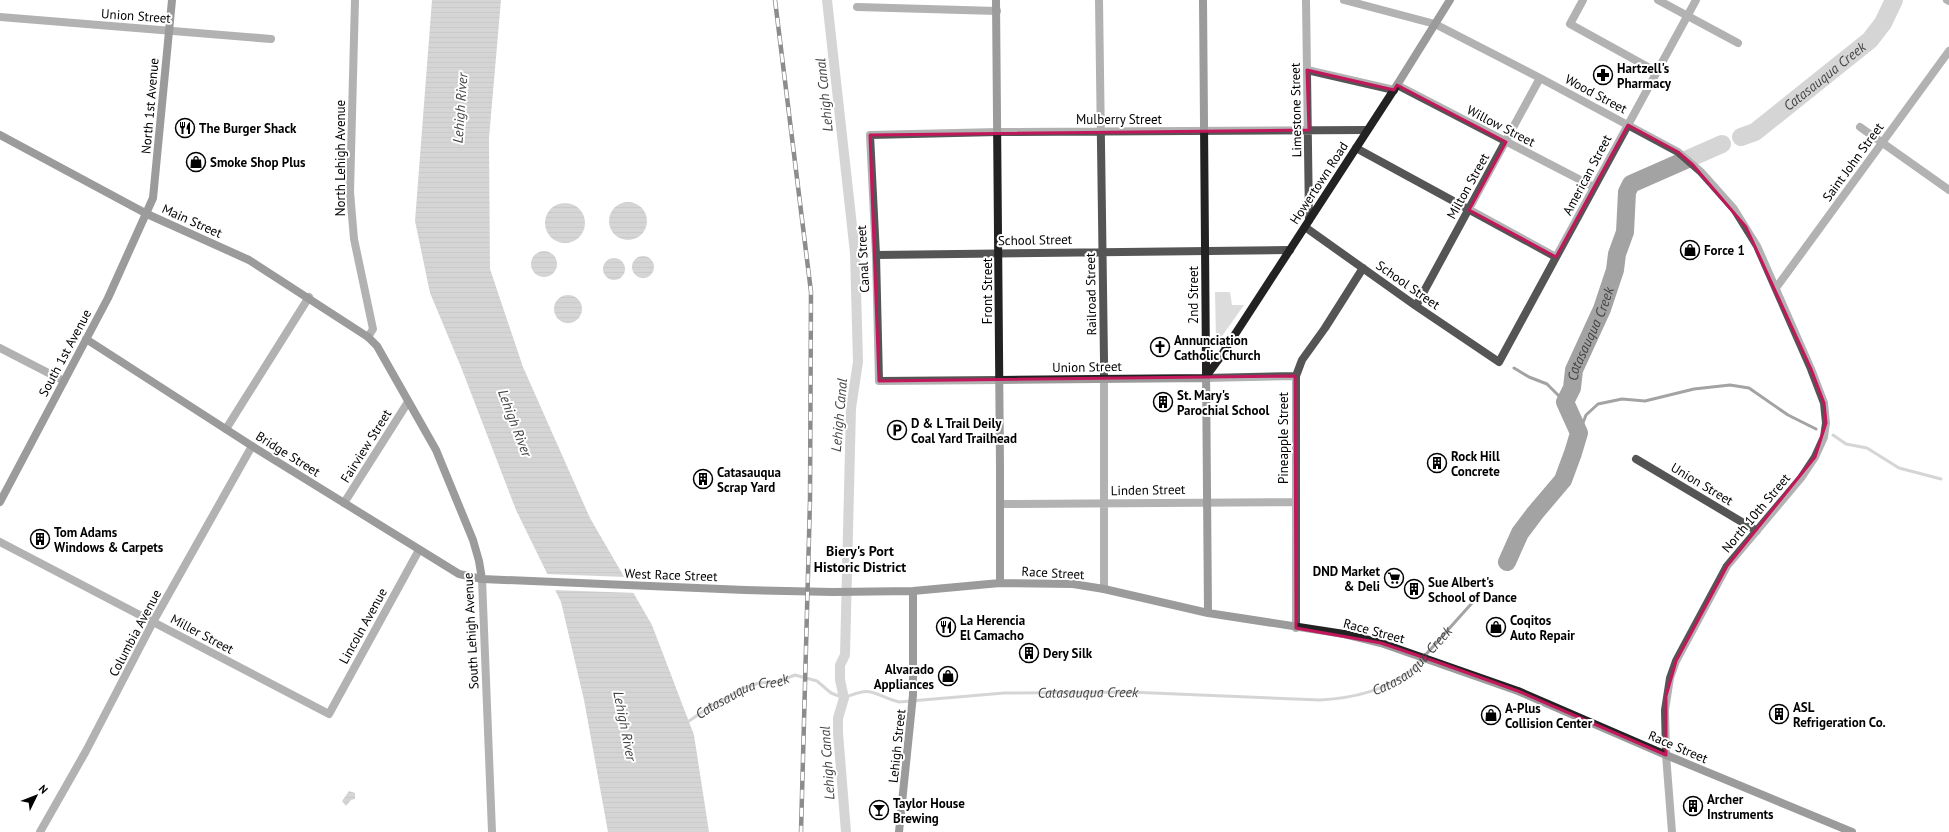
<svg xmlns="http://www.w3.org/2000/svg" width="1949" height="832" viewBox="0 0 1949 832" font-family="'PT Sans',sans-serif">
<defs>
<pattern id="water-rules" width="6" height="5" patternUnits="userSpaceOnUse"><rect width="6" height="5" fill="#a3a3a3"/><path d="M0 2.5h6" fill="none" stroke="#8b8b8b"/></pattern>
</defs>
<rect width="100%" height="100%" fill="#fff"/>
<!-- grass -->
<path fill="#dcdcdc" d="M1215,292H1230L1232,305H1244L1220,339H1216Z"/>
<!-- water -->
<path fill="url(#water-rules)" d="M432,0H501L489,138L490,269L523,367L590,518L652,625L694,735L709,832H608L584,700L561,602L516,510L461,367L430,293L415,221Z
M609 221a19 19 0 1 1 38 0a19 19 0 1 1-38 0Z
M545 223a20 20 0 1 1 40 0a20 20 0 1 1-40 0Z
M531 264a13 13 0 1 1 26 0a13 13 0 1 1-26 0Z
M632 267a11 11 0 1 1 22 0a11 11 0 1 1-22 0Z
M603 269a11 11 0 1 1 22 0a11 11 0 1 1-22 0Z
M554 309a14 14 0 1 1 28 0a14 14 0 1 1-28 0Z
M349,791L355,793V799L351,800L346,806L342,801Z"/>
<!-- pier -->
<path fill="#fff" d="M545,574L626,577L636,593L553,590Z"/>
<g fill="none" stroke-linecap="round" stroke-linejoin="round">
<!-- stream -->
<g stroke="#a3a3a3" stroke-width="3">
<path d="M1514,368L1529,377L1547,384L1565,402"/>
<path d="M1579,433L1586,415L1598,404L1622,399L1645,401L1694,389L1730,385L1749,388L1788,415L1816,429"/>
<path d="M1833,435L1846,444L1867,448L1899,468L1941,479"/>
<path id="s1" d="M689,721L711,706L729,697L741,689L759,683L777,682L795,675L817,681L831,693L844,698C873,685 871,694 899,702L1004,693L1129,692L1320,700C1354,698 1384,691 1412,670L1472,603"/>
</g>
<!-- canal -->
<path stroke="#a3a3a3" stroke-width="10" d="M827,0L855,253L858,362L851,408L845,655L840,665V680L844,698L838,718V733L846,832"/>
<!-- river -->
<g stroke="#a3a3a3" stroke-width="18">
<path id="s2" d="M1741,137L1755,132L1870,40L1883,23L1894,0"/>
<path id="s3" d="M1507,562L1520,533L1535,513L1563,480L1573,453L1579,433L1565,402L1572,388L1574,370L1602,309L1615,270L1617,254L1625,232L1627,192L1631,184L1722,144"/>
</g>
<!-- street -->
<path stroke="#555" stroke-width="8" d="M355,0L350,192L354,239L373,329L368,337
M1099,0L1104,360V589
M1306,0L1309,220
M1344,0L1435,24L1540,78L1678,152L1701,172L1734,209L1757,246L1811,369L1824,403L1826,423L1824,437L1815,457L1801,478L1727,566L1676,661L1670,678L1665,710L1666,755L1672,832
M1583,0L1570,24L1657,72
M1658,0L1738,43
M1947,0L1949,1
M857,7L997,11
M0,17L271,39
M1307,70L1394,90
M1397,85L1594,187
M1860,127L1949,190
M1356,148L1556,257
M1305,227L1416,306L1499,362L1696,0
M876,255L1290,250
M1776,288L1949,51
M1416,306L1540,78
M0,348L64,381
M1205,378L1296,376
M1000,380L879,381L876,255L870,135L998,132L1367,130
M226,429L309,297
M1636,459L1757,531
M344,503L408,402
M1000,504L1296,502
M0,542L329,714L419,550
M482,579L492,832
M1296,628V376L1302,360L1325,328L1363,268
M40,832L86,751L153,622L252,446"/>
<!-- secondary -->
<path stroke="#222" stroke-width="8" d="M996,0L1000,466V583
M1203,0L1208,613
M0,135L147,214L249,260L368,337L377,346L436,450L473,540L479,561L482,579
M86,339L252,446L459,574L482,579L745,590L833,592L913,591L1000,583L1073,584L1104,589L1208,613L1344,634L1381,643L1518,691L1666,755L1852,832
M1000,380L1205,378L1219,359L1397,85L1450,0
M0,502L108,298L153,198L172,0
M899,832L913,695V591"/>
<!-- rail casing -->
<g stroke="#000" stroke-width="4.5">
<path id="rail" d="M775,0L811,292L810,500L801,832"/>
</g>
<!-- rail -->
<use href="#rail" stroke="#fff" stroke-width="3" stroke-dasharray="9" stroke-linecap="butt"/>
</g>
<!-- marked area -->
<path d="M0 0H1949V832H0ZM1307,70L1394,90L1397,85L1506,142L1469,210L1556,257L1628,125L1678,152L1693,165L1746,227L1811,369L1824,403L1826,423L1815,457L1727,566L1676,661L1666,696V755L1518,691L1437,662L1381,643L1296,628L1295,376L879,381L870,135L1309,130Z" fill="#fff" fill-opacity=".55" fill-rule="evenodd"/>
<path fill="none" stroke="#c2185b" stroke-width="3" stroke-linejoin="round" d="M1307,70L1394,90L1397,85L1506,142L1469,210L1556,257L1628,125L1678,152L1693,165L1746,227L1811,369L1824,403L1826,423L1815,457L1727,566L1676,661L1666,696V755L1518,691L1437,662L1381,643L1296,628L1295,376L879,381L870,135L1309,130Z"/>
<!-- icons -->
<defs>
<g id="pharmacy-ring" transform="scale(1)"><circle r="9.5" fill="#fff" stroke="#000" stroke-width="1.5"/><path d="M-2-6h4v4h4v4h-4v4h-4v-4h-4v-4h4Z" fill="#000"/></g>
<g id="restaurant-ring" transform="scale(1)"><circle r="9.5" fill="#fff" stroke="#000" stroke-width="1.5"/><path d="M-5-6h1v4h1v-4h1v4h1v-4h1v5L-1.5 .5V6h-2V.5L-5-1ZM5-6V6H3V1.5H1.5Q1.5-4 5-6Z" fill="#000"/></g>
<g id="shop-ring" transform="scale(1)"><circle r="9.5" fill="#fff" stroke="#000" stroke-width="1.5"/><path d="M-5-2.5h2.3a2.7 3.5 0 0 1 5.4 0H5L5.5 6h-11ZM-1.5-2.5h3a1.5 2.3 0 0 0-3 0Z" fill="#000"/></g>
<g id="church-ring" transform="scale(1)"><circle r="9.5" fill="#fff" stroke="#000" stroke-width="1.5"/><path d="M-1.2-6h2.4v3.5h3.3v2.4h-3.3V6h-2.4V-.1h-3.3v-2.4h3.3Z" fill="#000"/></g>
<g id="building-ring" transform="scale(1)"><circle r="9.5" fill="#fff" stroke="#000" stroke-width="1.5"/><path d="M-4-6H4V6H1V3H-1V6H-4ZM-2.5-4.3h1.7v1.8h-1.7ZM.8-4.3h1.7v1.8H.8ZM-2.5-1h1.7V.8h-1.7ZM.8-1h1.7V.8H.8Z" fill="#000"/></g>
<g id="parking-ring" transform="scale(1)"><circle r="9.5" fill="#fff" stroke="#000" stroke-width="1.5"/><path d="M-3.5-5.5H1a3.5 3.5 0 0 1 0 7H-1V5.5H-3.5ZM-1-3.4V-.6H.8a1.4 1.4 0 0 0 0-2.8Z" fill="#000"/></g>
<g id="supermarket-ring" transform="scale(1)"><circle r="9.5" fill="#fff" stroke="#000" stroke-width="1.5"/><path d="M-6-5.5h2.5l.6 2H6L4.5 2H-2.5L-4.4-4H-6ZM-1.5 3.2a1.3 1.3 0 1 0 .1 0ZM3 3.2a1.3 1.3 0 1 0 .1 0Z" fill="#000"/></g>
<g id="bar-ring" transform="scale(1)"><circle r="9.5" fill="#fff" stroke="#000" stroke-width="1.5"/><path d="M-6-5H6L.8 .8V4.5H3.5V6h-7V4.5H-.8V.8Z" fill="#000"/></g>
</defs>
<g fill-rule="evenodd">
<use href="#pharmacy-ring" x="1603" y="75"/>
<use href="#restaurant-ring" x="185" y="128"/>
<use href="#shop-ring" x="196" y="162"/>
<use href="#shop-ring" x="1690" y="250"/>
<use href="#church-ring" x="1160" y="347"/>
<use href="#building-ring" x="1163" y="402"/>
<use href="#parking-ring" x="897" y="430"/>
<use href="#building-ring" x="1437" y="463"/>
<use href="#building-ring" x="703" y="479"/>
<use href="#building-ring" x="40" y="539"/>
<use href="#supermarket-ring" x="1394" y="578"/>
<use href="#building-ring" x="1414" y="589"/>
<use href="#restaurant-ring" x="946" y="627"/>
<use href="#shop-ring" x="1496" y="627"/>
<use href="#building-ring" x="1029" y="653"/>
<use href="#shop-ring" x="948" y="676"/>
<use href="#building-ring" x="1779" y="714"/>
<use href="#shop-ring" x="1491" y="715"/>
<use href="#building-ring" x="1693" y="806"/>
<use href="#bar-ring" x="879" y="810"/>
</g>
<g text-anchor="middle" dominant-baseline="central" stroke-width="4" stroke-linejoin="round" paint-order="stroke">
<!-- street labels -->
<g font-size="13" fill="#000" stroke="#fff">
<text transform="translate(136 16) rotate(4)">Union Street</text>
<text transform="translate(1596 94) rotate(28)">Wood Street</text>
<text transform="translate(150 106) rotate(-85)">North 1st Avenue</text>
<text transform="translate(1296 110) rotate(-91)">Limestone Street</text>
<text x="1119" y="119">Mulberry Street</text>
<text transform="translate(1501 126) rotate(27)">Willow Street</text>
<text transform="translate(340 158) rotate(-90)">North Lehigh Avenue</text>
<text transform="translate(1853 162) rotate(-54)">Saint John Street</text>
<text transform="translate(1587 175) rotate(-62)">American Street</text>
<text transform="translate(1319 183) rotate(-57)">Howertown Road</text>
<text transform="translate(1468 186) rotate(-61)">Milton Street</text>
<text transform="translate(192 221) rotate(24)">Main Street</text>
<text transform="translate(1035 240) rotate(-1)">School Street</text>
<text transform="translate(863 259) rotate(-93)">Canal Street</text>
<text transform="translate(1408 285) rotate(35)">School Street</text>
<text transform="translate(987 291) rotate(-90)">Front Street</text>
<text transform="translate(1091 294) rotate(-91)">Railroad Street</text>
<text transform="translate(1193 295) rotate(-90)">2nd Street</text>
<text transform="translate(65 353) rotate(-62)">South 1st Avenue</text>
<text transform="translate(1087 367) rotate(-1)">Union Street</text>
<text transform="translate(1283 438) rotate(-90)">Pineapple Street</text>
<text transform="translate(366 446) rotate(-58)">Fairview Street</text>
<text transform="translate(288 454) rotate(32)">Bridge Street</text>
<text transform="translate(1702 484) rotate(31)">Union Street</text>
<text transform="translate(1148 490) rotate(-1)">Linden Street</text>
<text transform="translate(1756 513) rotate(-50)">North 10th Street</text>
<text transform="translate(1053 573) rotate(3)">Race Street</text>
<text transform="translate(671 575) rotate(2)">West Race Street</text>
<text transform="translate(363 626) rotate(-61)">Lincoln Avenue</text>
<text transform="translate(471 631) rotate(-93)">South Lehigh Avenue</text>
<text transform="translate(1374 631) rotate(15)">Race Street</text>
<text transform="translate(135 633) rotate(-62)">Columbia Avenue</text>
<text transform="translate(202 634) rotate(28)">Miller Street</text>
<text transform="translate(897 746) rotate(-84)">Lehigh Street</text>
<text transform="translate(1678 747) rotate(23)">Race Street</text>
</g>
<!-- poi labels -->
<g font-size="13" font-weight="bold" fill="#000" stroke="#fff" text-anchor="start">
<text x="1617" y="68">Hartzell's<tspan x="1617" dy="15">Pharmacy</tspan></text>
<text x="199" y="128">The Burger Shack</text>
<text x="210" y="162">Smoke Shop Plus</text>
<text x="1704" y="250">Force 1</text>
<text x="1174" y="340">Annunciation<tspan x="1174" dy="15">Catholic Church</tspan></text>
<text x="1177" y="395">St. Mary's<tspan x="1177" dy="15">Parochial School</tspan></text>
<text x="911" y="423">D &amp; L Trail Deily<tspan x="911" dy="15">Coal Yard Trailhead</tspan></text>
<text x="1451" y="456">Rock Hill<tspan x="1451" dy="15">Concrete</tspan></text>
<text x="717" y="472">Catasauqua<tspan x="717" dy="15">Scrap Yard</tspan></text>
<text x="54" y="532">Tom Adams<tspan x="54" dy="15">Windows &amp; Carpets</tspan></text>
<text x="1380" y="571" text-anchor="end">DND Market<tspan x="1380" dy="15">&amp; Deli</tspan></text>
<text x="1428" y="582">Sue Albert's<tspan x="1428" dy="15">School of Dance</tspan></text>
<text x="960" y="620">La Herencia<tspan x="960" dy="15">El Camacho</tspan></text>
<text x="1510" y="620">Coqitos<tspan x="1510" dy="15">Auto Repair</tspan></text>
<text x="1043" y="653">Dery Silk</text>
<text x="934" y="669" text-anchor="end">Alvarado<tspan x="934" dy="15">Appliances</tspan></text>
<text x="1793" y="707">ASL<tspan x="1793" dy="15">Refrigeration Co.</tspan></text>
<text x="1505" y="708">A-Plus<tspan x="1505" dy="15">Collision Center</tspan></text>
<text x="1707" y="799">Archer<tspan x="1707" dy="15">Instruments</tspan></text>
<text x="893" y="803">Taylor House<tspan x="893" dy="15">Brewing</tspan></text>
</g>
<!-- water labels -->
<g font-size="14" font-style="italic" fill="#444" stroke="#fff">
<text stroke="none"><textPath href="#s2" startOffset="104">Catasauqua Creek</textPath></text>
<text transform="translate(824 95) rotate(-96)">Lehigh Canal</text>
<text transform="translate(460 108) rotate(-86)">Lehigh River</text>
<text stroke="none"><textPath href="#s3" startOffset="257">Catasauqua Creek</textPath></text>
<text transform="translate(839 415) rotate(-85)">Lehigh Canal</text>
<text transform="translate(515 423) rotate(69)">Lehigh River</text>
<text stroke="none"><textPath href="#s1" startOffset="756">Catasauqua Creek</textPath></text>
<text stroke="none"><textPath href="#s1" startOffset="420">Catasauqua Creek</textPath></text>
<text stroke="none"><textPath href="#s1" startOffset="60">Catasauqua Creek</textPath></text>
<text transform="translate(625 726) rotate(79)">Lehigh River</text>
<text transform="translate(827 763) rotate(-94)">Lehigh Canal</text>
</g>
<!-- neighbourhood labels -->
<g font-size="14" font-weight="bold" fill="#000" stroke="#fff">
<text x="860" y="551">Biery's Port<tspan x="860" dy="16">Historic District</tspan></text>
</g>
</g>
<!-- north arrow -->
<g transform="translate(36 796) rotate(47)" stroke="#ffffff" stroke-width="3" paint-order="stroke">
<path d="M0-3L7 15L0 10L-7 15Z" fill="#000000"/>
<text y="-6" font-size="11" font-weight="bold" text-anchor="middle" fill="#000000">N</text>
</g>
</svg>
